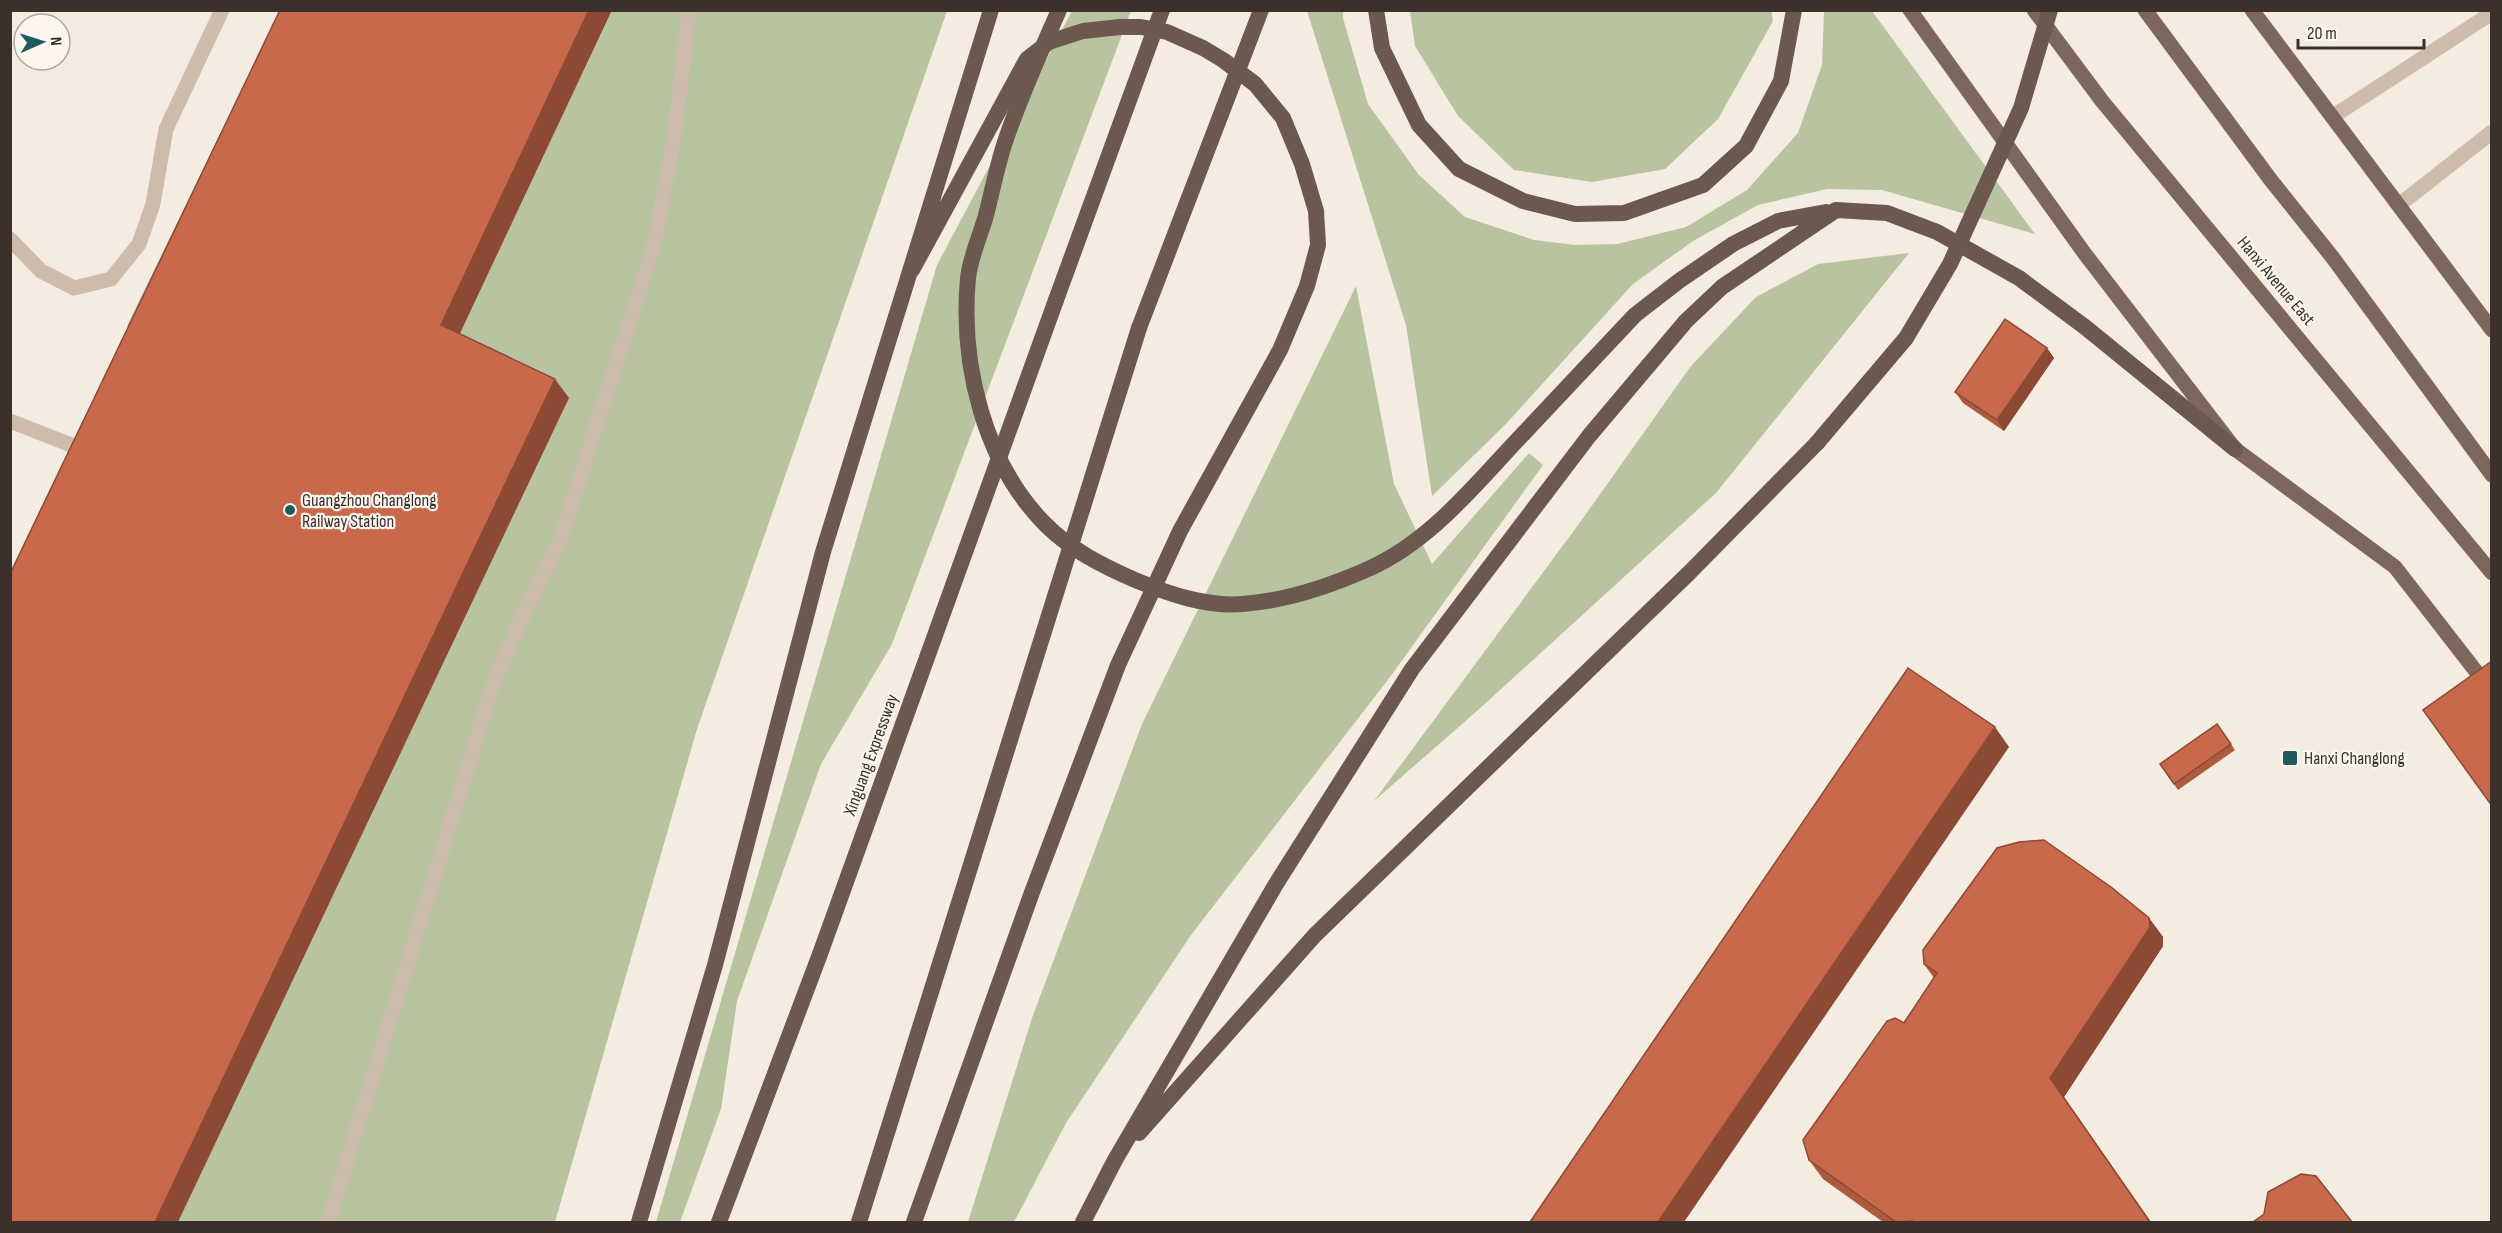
<svg xmlns="http://www.w3.org/2000/svg" width="2502" height="1233" viewBox="0 0 2502 1233" font-family="'Sofia Sans Condensed',sans-serif">
<rect width="100%" height="100%" fill="#f4ebe1"/>
<!-- green -->
<path fill="#b8c4a0" d="M1771,10L1773,21L1718,119L1665,169L1592,182L1514,170L1458,116L1415,46L1410,11Z
M280,11H947L697,729L555,1222H11L275,393L127,326Z
M1072,11H1131L892,644L821,764L737,1001L721,1109L680,1222H656L937,265Z
M1307,11H1343V18L1368,104L1419,175L1465,217L1534,240L1575,245L1617,244L1686,227L1747,190L1798,133L1822,65L1824,11H1872L2035,234L1882,190L1827,189L1758,205L1693,241L1633,284L1505,425L1432,496L1406,325Z
M1909,253L1716,493L1477,711L1374,801L1581,521L1691,366L1756,297L1818,264Z
M1356,286L1394,484L1432,564L1529,453L1543,465L1390,677L1191,935L1066,1123L1014,1222H968L1032,1018L1142,724Z"/>
<g fill="none" stroke-linecap="round" stroke-linejoin="round">
<!-- service -->
<path stroke="#cdbbac" stroke-width="15" d="M10,239L41,271L74,288L111,279L139,244L153,204L166,129L222,10
M10,421L84,450"/>
<!-- minor -->
<path stroke="#cdbbac" stroke-width="15" d="M2332,117L2492,13
M2399,205L2492,132
M328,1222L493,685L514,635L559,543L654,245L675,131L689,10"/>
<!-- primary -->
<path stroke="#7d675c" stroke-width="15" d="M1910,10L2085,254L2235,449L2395,567L2492,692
M2034,10L2102,101L2492,573
M2145,10L2270,179L2333,258L2492,475
M2252,10L2492,330"/>
<!-- trunk -->
<path stroke="#6c584f" stroke-width="16" d="M1376,10L1382,48L1419,125L1459,169L1523,201L1575,214L1624,213L1703,185L1746,146L1781,81L1794,10
M912,270L1027,59L1049,42L1083,31L1120,27H1141L1167,32L1203,48L1223,60L1255,84L1283,118L1302,164L1316,211L1318,245L1307,286L1280,350L1180,531L1118,665L1031,895L914,1222
M1524,433L1635,315L1679,281L1733,244L1778,221L1826,212
M1139,1133L1315,935L1690,572L1817,443
M639,1222L715,965L823,552L991,10
M719,1222L820,954L1056,300
M859,1222L1139,328
M1083,1222L1115,1160L1276,884L1412,669L1589,436L1686,321L1722,287L1836,210L1887,213L1937,232L2019,278L2085,327L2235,449"/>
<!-- trunk-bridge -->
<path stroke="#6c584f" stroke-width="16" d="M1059,10C1040,53 1021,95 1006,139C997,165 992,193 985,219C979,238 970,259 968,278C960,364 984,463 1046,525C1071,550 1103,566 1135,580C1169,594 1206,607 1243,604C1285,601 1327,587 1366,570C1431,542 1476,483 1524,433
M1056,300L1162,10
M1139,328L1261,10
M1817,443L1906,338L1950,264L2021,108L2050,10"/>
</g>
<!-- wall -->
<path fill="#ac5a40" d="M2047,348L2054,358L2004,431L1963,403L1955,392Z
M2217,724L2235,750L2178,790L2160,764Z
M2149,918L2163,937V946L2064,1097L2151,1222H1883L1823,1179L1809,1160L1934,978L1924,964Z"/>
<!-- shaded-wall -->
<path fill="#8c4a34" d="M589,10H612L455,344L441,325Z
M2047,348L2054,358L2004,431L1997,420Z
M555,379L569,398L178,1222H155Z
M1995,727L2009,747L1684,1222H1658Z
M2149,918L2163,937V946L2064,1097L2050,1078Z"/>
<!-- building -->
<path fill="#c8694b" stroke="#8c4a34" stroke-width="1.5" d="M280,10H589L441,325L555,379L155,1222H10V574Z
M2005,319L2047,348L1997,420L1955,392Z
M2492,661V806L2423,710Z
M1908,668L1995,727L1658,1222H1530Z
M2217,724L2231,744L2174,784L2160,764Z
M2044,840L2111,887L2149,918L2150,927L2050,1078L2150,1222H1914L1913,1221L1896,1222L1809,1160L1803,1140L1887,1021L1895,1018L1904,1023L1937,973L1924,964L1923,950L1997,848L2019,842Z
M2301,1174L2316,1176L2352,1222H2253L2264,1214L2268,1192Z"/>
<!-- markers -->
<g fill="#1f5a5e" stroke="#fbf5ee" stroke-width="2">
<circle cx="290" cy="510" r="6"/>
<rect x="2282" y="750" width="16" height="16" rx="3"/>
</g>
<g text-anchor="middle" dominant-baseline="central" stroke-width="4.5" stroke-linejoin="round" paint-order="stroke">
<!-- street labels -->
<g font-size="18" fill="#3b302b" stroke="#fbf5ee">
<text transform="translate(2276 281) rotate(50)">Hanxi Avenue East</text>
<text transform="translate(871 755) rotate(-70)">Xinguang Expressway</text>
</g>
<!-- poi labels -->
<g font-size="18" fill="#3b302b" stroke="#fbf5ee" text-anchor="start">
<text x="302" y="500">Guangzhou Changlong<tspan x="302" dy="21">Railway Station</tspan></text>
<text x="2304" y="758">Hanxi Changlong</text>
</g>
</g>
<!-- border -->
<rect width="2502" height="1233" fill="none" stroke="#3b302b" stroke-width="24"/>
<!-- north arrow -->
<g transform="translate(42 42) rotate(87)"><circle r="28" fill="#fbf5ee" stroke="#aea6a0" stroke-width="1.5"/>
<path d="M0-4.5L10 22L0 15L-10 22Z" fill="#1f5a5e"/>
<text y="-9" font-size="16" font-weight="bold" text-anchor="middle" fill="#3b302b">N</text>
</g>
<!-- scale -->
<path d="M2298 39v9h126v-9" fill="none" stroke="#3b302b" stroke-width="3"/>
<text x="2307" y="39" font-size="18" fill="#3b302b" stroke="#fbf5ee" stroke-width="4.5" paint-order="stroke">20 m</text>
</svg>
